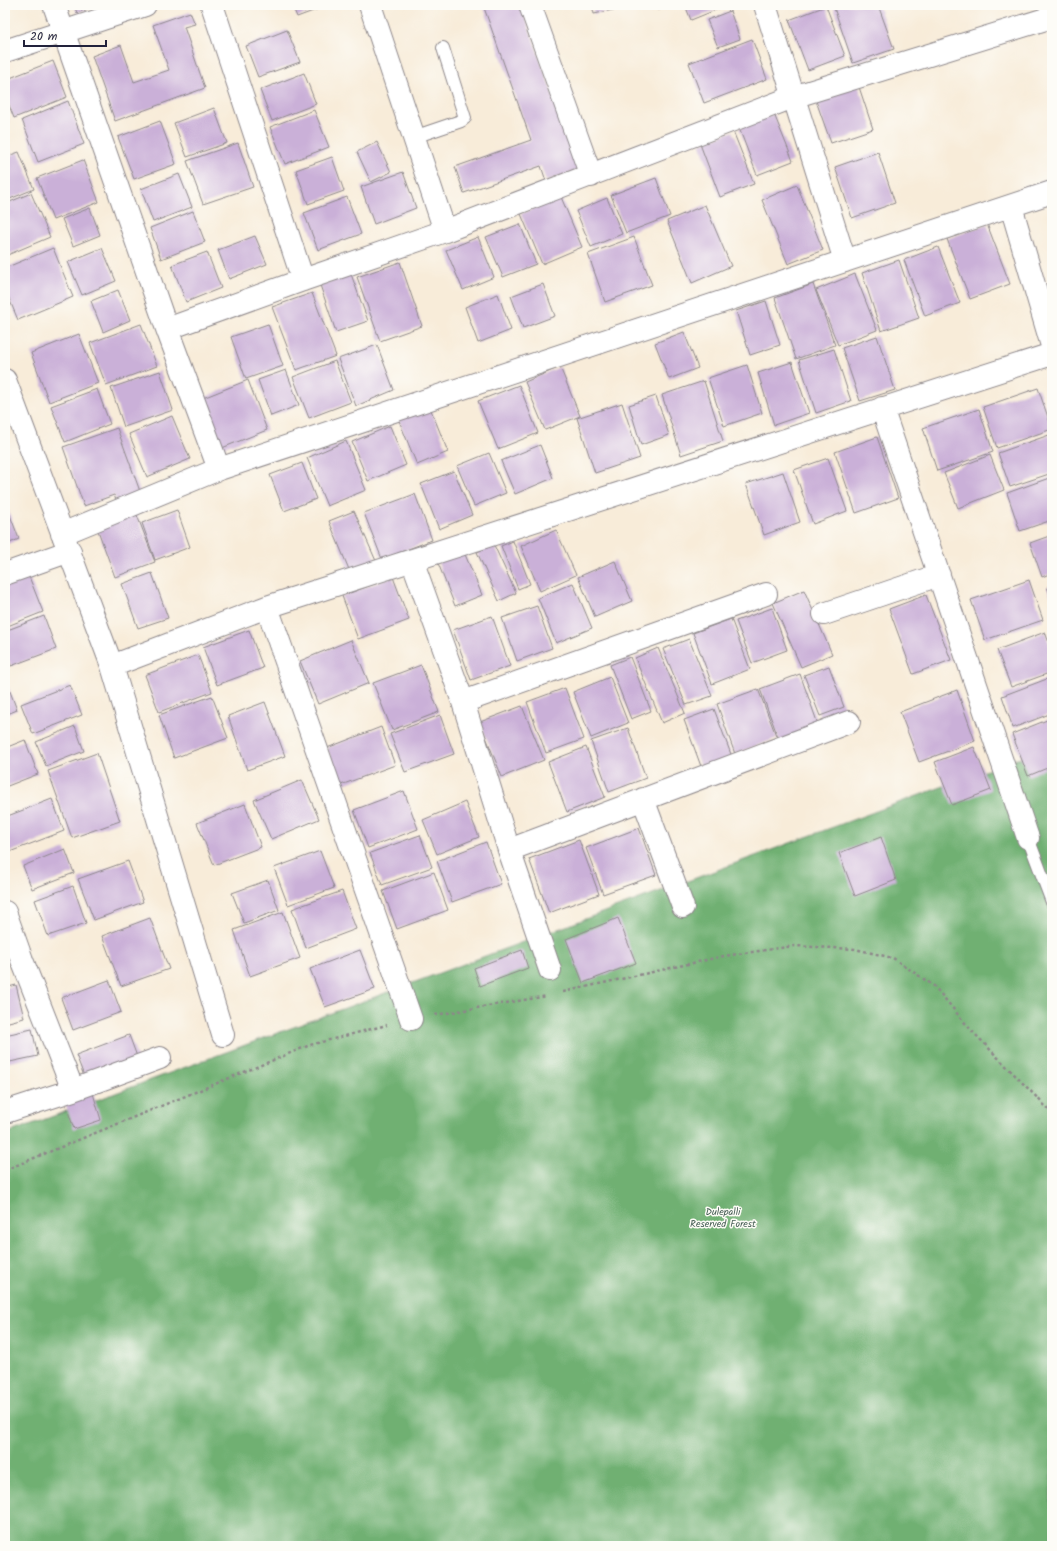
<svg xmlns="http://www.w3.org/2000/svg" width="1057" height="1551" viewBox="0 0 1057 1551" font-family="Kalam,sans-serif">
<rect width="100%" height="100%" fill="#fdfcf7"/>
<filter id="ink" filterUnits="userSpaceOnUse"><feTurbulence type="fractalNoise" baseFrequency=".025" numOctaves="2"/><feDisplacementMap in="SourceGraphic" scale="8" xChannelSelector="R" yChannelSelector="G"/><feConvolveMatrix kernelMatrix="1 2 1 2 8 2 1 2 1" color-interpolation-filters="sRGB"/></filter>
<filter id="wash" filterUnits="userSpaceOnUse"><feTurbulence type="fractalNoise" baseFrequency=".012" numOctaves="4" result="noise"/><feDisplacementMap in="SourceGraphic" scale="16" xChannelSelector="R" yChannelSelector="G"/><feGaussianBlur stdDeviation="0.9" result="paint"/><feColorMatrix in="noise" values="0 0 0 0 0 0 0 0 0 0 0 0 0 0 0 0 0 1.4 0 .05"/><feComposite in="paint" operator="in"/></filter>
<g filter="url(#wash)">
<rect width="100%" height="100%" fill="#f8ecd9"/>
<!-- forest -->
<path fill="#6fb072" stroke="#486956" d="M1052,746V1546H5V1134Z"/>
<g id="blocks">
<!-- building -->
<path fill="#cab0d8" d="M74,5H98L77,13Z
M292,5H329L297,17Z
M483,5H521L579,170L546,181L541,166L464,193L455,167L531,140Z
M592,5H631V6L594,14Z
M656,5H678V6L658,10Z
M685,5H728L691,20Z
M833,5H878L894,49L853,63Z
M826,6L845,56L808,70L789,20Z
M730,11L740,39L718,47L707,20Z
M190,12L195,24L184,27L205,88L115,121L92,56L121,45L134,82L169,70L153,25Z
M287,30L300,62L258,77L246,46Z
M752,39L767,79L704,103L689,63Z
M53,61L67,97L14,118L5,95V80Z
M304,73L316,104L272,121L260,90Z
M858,84L873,129L831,143L815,98Z
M68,101L84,144L38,162L22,120Z
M214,108L227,143L187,157L174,123Z
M314,110L329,147L285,164L270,127Z
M5,111L10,123L5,125Z
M774,114L793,161L757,175L739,128Z
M160,121L176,164L134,179L118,137Z
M733,131L754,184L720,197L700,144Z
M377,142L391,172L371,182L357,152Z
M238,143L253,187L203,204L187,161Z
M19,152L34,189L5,201V157Z
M878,152L895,203L852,218L835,167Z
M332,157L344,191L308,204L296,170Z
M83,160L99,202L53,220L37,178Z
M403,172L416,208L374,224L361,187Z
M179,174L192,207L153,222L141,189Z
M656,178L670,216L626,233L611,195Z
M797,185L823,250L788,264L762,200Z
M31,193L50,237L5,256V204Z
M347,197L361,234L318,250L304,213Z
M561,197L582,247L542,264L521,214Z
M607,198L622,234L591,247L576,211Z
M705,205L731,266L692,283L667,221Z
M90,208L100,235L73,246L62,219Z
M193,211L205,242L161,259L150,228Z
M520,224L536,264L503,277L486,237Z
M987,224L1010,284L970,299L947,239Z
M255,236L267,264L229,279L218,250Z
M478,237L494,277L463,290L446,250Z
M634,237L652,285L605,302L588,254Z
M938,247L960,303L925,316L904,260Z
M53,248L73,297L18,320L5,289V268Z
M102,248L116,281L82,295L68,262Z
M207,252L221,288L186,302L172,265Z
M899,260L919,318L881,331L862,273Z
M400,262L422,326L380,341L357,277Z
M351,274L368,321L336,332L320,285Z
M855,274L877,330L838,345L816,290Z
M543,284L555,316L523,328L511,296Z
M813,284L835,345L796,359L775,298Z
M118,290L130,320L103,332L91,301Z
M312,293L336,356L296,370L272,307Z
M498,294L511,330L478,343L465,307Z
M766,301L780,345L750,355L736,311Z
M141,324L157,366L106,385L90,343Z
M268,324L283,366L246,379L231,337Z
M684,332L698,368L669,379L655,343Z
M79,334L98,383L49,402L31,353Z
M877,336L895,390L860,401L842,348Z
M377,345L394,390L356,406L338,359Z
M834,349L851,401L816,413L799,360Z
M335,361L351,402L309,418L293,377Z
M792,362L809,413L774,425L758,373Z
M747,365L762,413L724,426L708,378Z
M560,367L580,416L545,430L525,382Z
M286,370L299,405L271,416L258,380Z
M160,371L173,410L124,427L111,388Z
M248,380L267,430L222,448L203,398Z
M704,381L723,441L681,455L662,395Z
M519,385L538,433L498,449L478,401Z
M1038,388L1052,429L997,448L983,407Z
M97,389L110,424L65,442L51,406Z
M656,396L669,435L641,445L629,405Z
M622,403L640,458L595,473L577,418Z
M429,405L448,452L417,465L398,418Z
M979,409L993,452L937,471L923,428Z
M172,416L190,459L147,477L129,434Z
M390,426L406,465L368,481L352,442Z
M117,428L141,494L117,503L114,495L84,506L63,447Z
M1049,435L1052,444V473L1010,487L998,453Z
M877,437L898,498L856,513L835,452Z
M346,441L366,490L327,506L307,458Z
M540,445L553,478L515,494L501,461Z
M489,453L506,493L474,506L457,466Z
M990,455L1004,490L958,508L944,473Z
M828,458L847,511L813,524L794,470Z
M302,463L316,499L284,511L270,475Z
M454,471L472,515L439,529L421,484Z
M783,472L800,522L764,535L746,484Z
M1052,477V520L1020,531L1007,493Z
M415,494L432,540L382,559L364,513Z
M5,502L19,539L5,545Z
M135,510L155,562L115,577L96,525Z
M177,510L190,547L155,560L142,523Z
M354,511L376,561L350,572L329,521Z
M556,530L576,575L540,591L521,546Z
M1052,535V573L1042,577L1030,543Z
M513,541L530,584L518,589L501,546Z
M494,545L516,593L499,601L477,552Z
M464,552L482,595L455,606L438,563Z
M615,561L632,601L595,617L578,577Z
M152,573L168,618L138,628L122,584Z
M28,574L43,612L5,627V583Z
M393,577L409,620L358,639L342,596Z
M1029,580L1043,620L985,640L971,600Z
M573,583L592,628L556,643L538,598Z
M1052,585V599L1047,587Z
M804,590L832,654L801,667L773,603Z
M926,595L951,660L913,674L889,609Z
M537,606L552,648L517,661L502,618Z
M772,608L787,650L752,663L736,621Z
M44,616L56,649L11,666L5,651V631Z
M492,616L510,666L471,680L453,630Z
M731,619L750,669L712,684L693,633Z
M249,630L263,668L217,685L203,647Z
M1045,632L1052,651V672L1011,687L997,650Z
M689,639L712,696L686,705L663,649Z
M351,640L369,683L318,704L300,661Z
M658,648L685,713L662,723L635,658Z
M198,655L212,692L159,712L145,675Z
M630,657L651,711L631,719L610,665Z
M421,665L439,712L392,730L373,683Z
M829,666L844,707L820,716L804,675Z
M800,674L819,727L780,742L760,689Z
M610,677L628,723L591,738L573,692Z
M1052,677V713L1013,728L1002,696Z
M5,678L17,710L5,715Z
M70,685L82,715L33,734L21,704Z
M565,688L584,739L546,753L527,702Z
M758,689L777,738L735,754L717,704Z
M957,690L975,741L919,762L900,712Z
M212,696L228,738L174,758L159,715Z
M265,702L285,756L247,770L228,716Z
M522,706L544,760L502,777L480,722Z
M714,709L732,757L702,769L684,720Z
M440,715L454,754L405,772L390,734Z
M1052,718V766L1028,776L1012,734Z
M75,726L84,751L46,766L36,742Z
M381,727L395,765L341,785L327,748Z
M628,728L646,778L609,792L591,741Z
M25,740L38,774L5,787V748Z
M586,747L605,797L567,812L548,762Z
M974,747L991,790L952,805L935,762Z
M97,753L120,821L72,838L48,771Z
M302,780L319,819L271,839L254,800Z
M404,791L418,829L368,848L354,810Z
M52,799L64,831L7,853L5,849V817Z
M465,802L479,837L437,854L423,820Z
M245,804L261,847L214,865L197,823Z
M639,828L656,875L603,894L586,848Z
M420,835L432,867L382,885L370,853Z
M881,837L896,880L855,896L839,853Z
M579,840L599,894L549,913L529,859Z
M486,842L501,884L452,902L437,861Z
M65,849L74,873L32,889L23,866Z
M320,851L334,888L288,905L274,868Z
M128,861L143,902L94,920L78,879Z
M434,872L448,910L397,929L383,891Z
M268,880L279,910L244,923L232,893Z
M73,886L86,923L48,936L35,900Z
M342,891L356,929L306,948L292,909Z
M283,912L300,958L250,976L234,930Z
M150,918L169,969L121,986L102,936Z
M618,918L636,963L583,983L566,939Z
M360,950L375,989L325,1007L310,969Z
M522,950L528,968L480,986L474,968Z
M109,980L121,1012L73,1030L61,998Z
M16,985L24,1018L5,1023V988Z
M32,1029L38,1056L5,1063V1035Z
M129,1035L139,1062L86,1081L76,1055Z
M92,1090L101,1120L74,1129L64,1100Z"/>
</g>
</g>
<g filter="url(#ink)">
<use href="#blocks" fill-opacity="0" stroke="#8d878a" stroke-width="1"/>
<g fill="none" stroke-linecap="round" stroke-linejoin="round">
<!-- lane casing -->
<g stroke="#8d878a" stroke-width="14">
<path id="lane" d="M414,137L461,121L465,118L443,48
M1028,838L1052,902"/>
</g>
<!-- street casing -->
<g stroke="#8d878a" stroke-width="24">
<path id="street" d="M54,5L167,329L219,469
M212,5L303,280
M370,5L445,231
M530,5L591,176
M765,5L845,261
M5,51L145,5
M1011,206L1052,346
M167,329L303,280L445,231L793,97L1052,17
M5,380L112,666L223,1035
M882,408L1028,838
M62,534L219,469L1052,192
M412,560L463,702L509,850L550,970
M5,574L70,551
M267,607L411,1019
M824,614L939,575
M112,666L267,607L1052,354
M463,702L766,594
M643,799L683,907
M509,850L849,722
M5,912L22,960L73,1090
M5,1112L73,1090L160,1058"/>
</g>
<!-- path -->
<path stroke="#8d878a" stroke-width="2.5" stroke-dasharray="3 3" stroke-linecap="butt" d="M563,992L724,956L794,946L855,949L893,958L934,986L971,1030L1052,1113
M435,1015L547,996
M5,1170L310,1045L387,1025"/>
<!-- lane -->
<use href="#lane" stroke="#fff" stroke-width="12"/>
<!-- street -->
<use href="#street" stroke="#fff" stroke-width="22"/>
</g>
</g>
<g text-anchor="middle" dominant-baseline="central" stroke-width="3" stroke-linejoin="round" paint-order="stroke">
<!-- park labels -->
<g font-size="10" fill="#465e55" stroke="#fdfcf7">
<text x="723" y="1212">Dulepalli<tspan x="723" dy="12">Reserved Forest</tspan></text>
</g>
</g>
<!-- margin -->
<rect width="1057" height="1551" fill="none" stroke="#fdfcf7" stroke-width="20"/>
<!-- scale -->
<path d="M24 40v6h82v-6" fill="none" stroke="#22223b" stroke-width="2"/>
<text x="30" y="40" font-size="12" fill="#22223b" stroke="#fdfcf7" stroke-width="3" paint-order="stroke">20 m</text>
</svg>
